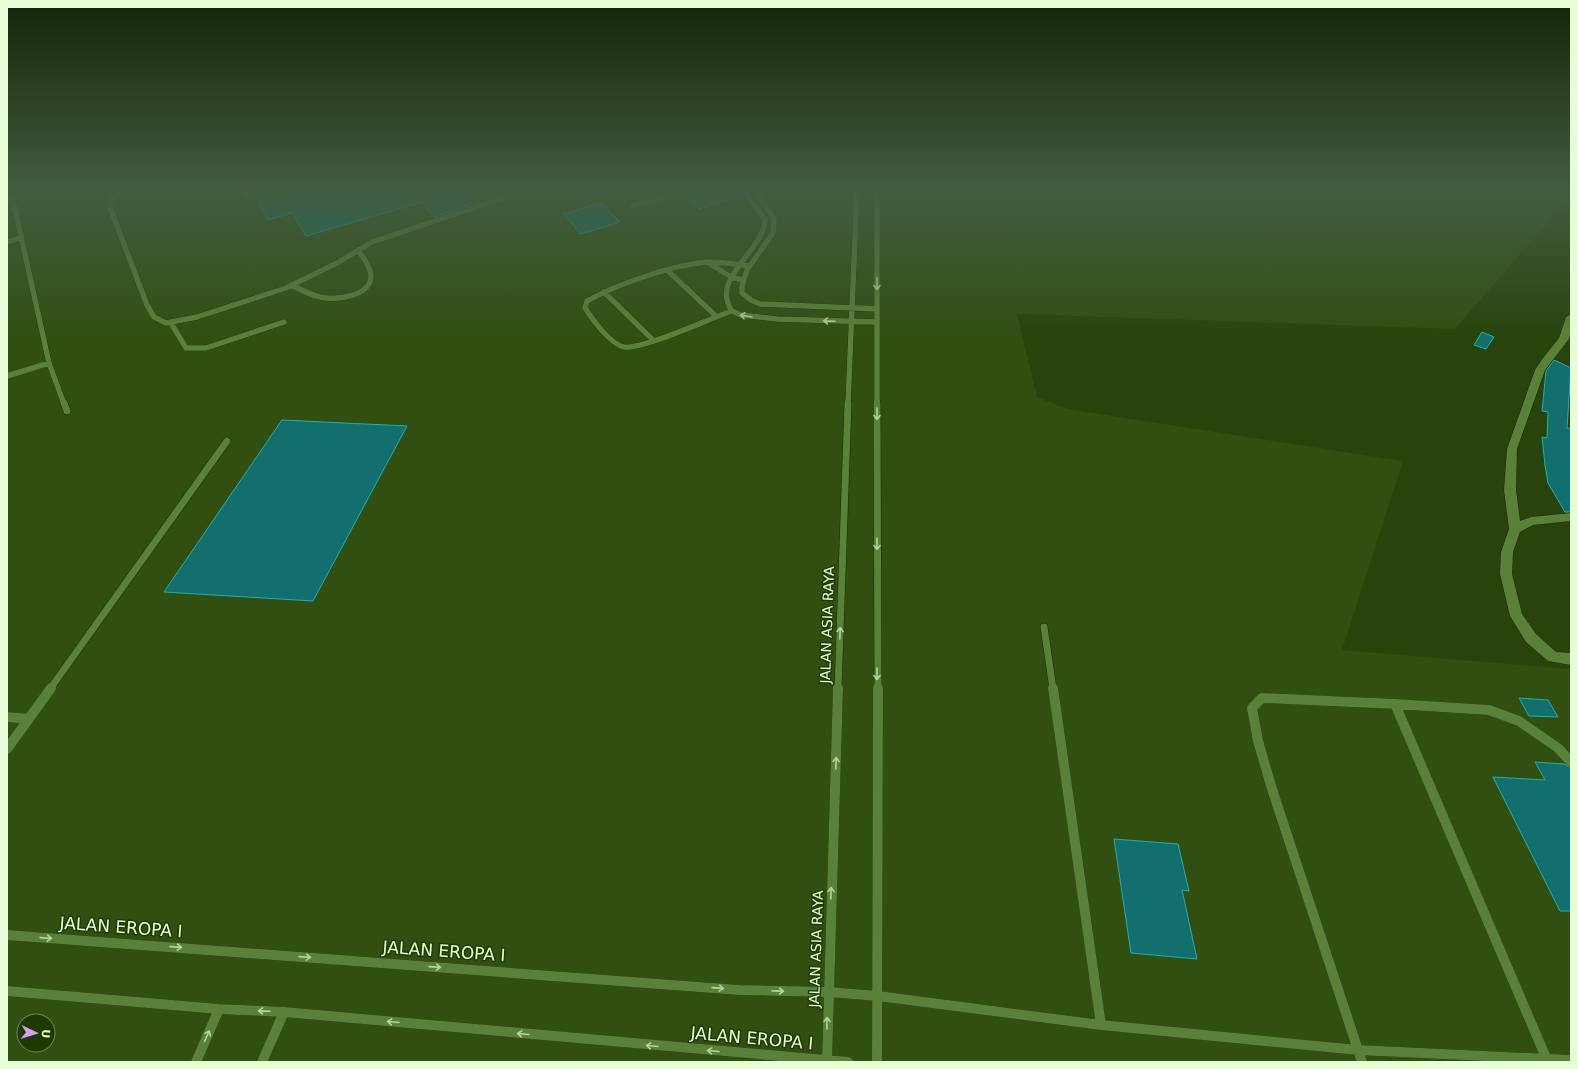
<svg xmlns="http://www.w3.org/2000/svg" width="1578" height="1069" viewBox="0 0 1578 1069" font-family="'DejaVu Sans',sans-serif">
<rect width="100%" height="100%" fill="#28440c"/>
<!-- built -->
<path fill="#304f11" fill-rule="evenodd" d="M7,189H1571V196L1455,329L1017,314L1037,397L1067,409L1403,461L1342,650L1571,669V1062H7ZM24,1021H48V1045H24Z"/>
<!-- building -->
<path fill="#136f6d" stroke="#25afac" d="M305,189H459L472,204L434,217L422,202L306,236L292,213L268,220L258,202Z
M717,189H739L742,195L699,209L687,199Z
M601,203L620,222L581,234L563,214Z
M1482,332L1494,337L1486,349L1474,345Z
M1554,360L1571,368L1567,428L1571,429V512H1565L1548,483L1545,465L1542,437L1547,438L1548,412L1542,411L1546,371Z
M282,420L407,426L313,601L164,592Z
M1519,698L1548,700L1558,717L1529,716Z
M1535,762L1564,764L1571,768V911H1560L1493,777L1545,780Z
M1114,839L1178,844L1189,891L1182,890L1197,959L1131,953Z"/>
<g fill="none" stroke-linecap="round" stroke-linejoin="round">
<!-- lane-far2 casing -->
<g stroke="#152903" stroke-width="6">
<path id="lane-far2" d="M130,189L115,195L109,202L111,210L147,305L154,317L166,323L197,317L286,288L339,262L372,242L530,189
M244,189L247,194
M743,189L765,220C764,251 709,278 732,311L741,315L777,319L876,322
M754,189L774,219L773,233L747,270L742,286V293L751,300L760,304L877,309
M877,189V404
M7,197L13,200L49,363L64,404
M632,206L693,189
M7,242L22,237
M707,262L731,277L743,280
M667,270L716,316
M292,285C301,290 310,295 320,297C336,301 372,296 371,275C370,266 363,257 358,250
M604,292L653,340
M732,311C711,318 642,350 624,347C610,344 592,319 585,308L587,301C618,284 672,265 707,262C722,262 736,264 750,266
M171,323L186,348H206L284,322
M7,376L49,363
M848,404L857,189"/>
</g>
<!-- lane-far1 casing -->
<g stroke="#152903" stroke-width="8">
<path id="lane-far1" d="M64,403L67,411
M877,403L878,689
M1044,627L1053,689
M50,689L227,441
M838,689L848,403"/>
</g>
<!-- lane casing -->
<g stroke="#152903" stroke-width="10">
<path id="lane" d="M1053,688L1101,1025
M7,717L29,719
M7,749L51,688
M7,935L739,990L828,992L878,996L1101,1025L1358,1050L1571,1060
M7,991L219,1009L284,1012L848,1062
M1547,1060L1395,704L1489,710L1519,721L1558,748L1571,762
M196,1062L219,1009
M262,1062L284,1012
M827,1062L838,688
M877,1062L878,688
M1362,1062L1272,789L1258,741L1252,708L1262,698L1395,704"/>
</g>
<!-- street casing -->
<g stroke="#152903" stroke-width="1">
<path id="street" d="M1571,314V332L1569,339L1545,370L1517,449L1516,490L1520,521L1531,517L1571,513V521L1533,525L1520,532L1513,552L1512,574L1522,614L1536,634L1556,652L1571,653V665L1548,661L1526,642L1510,616L1500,574L1501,552L1509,529L1504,490L1507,449L1535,370L1543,358L1559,338L1566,317Z"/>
</g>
<!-- lane-far2 -->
<use href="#lane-far2" stroke="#5a8139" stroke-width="5.5"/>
<!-- lane-far1 -->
<use href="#lane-far1" stroke="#5a8139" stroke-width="7"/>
<!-- lane -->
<use href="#lane" stroke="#5a8139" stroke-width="10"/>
<!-- street -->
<use href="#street" fill="#5a8139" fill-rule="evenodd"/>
</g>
<!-- one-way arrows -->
<defs><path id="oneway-shaft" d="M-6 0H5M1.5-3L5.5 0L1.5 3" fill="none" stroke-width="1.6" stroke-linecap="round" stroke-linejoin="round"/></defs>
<g stroke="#b6d2a0">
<use href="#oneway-shaft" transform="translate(877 284) rotate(90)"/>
<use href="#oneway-shaft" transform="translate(746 316) rotate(-171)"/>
<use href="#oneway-shaft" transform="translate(829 321) rotate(-178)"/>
<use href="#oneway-shaft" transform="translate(877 414) rotate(90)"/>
<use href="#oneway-shaft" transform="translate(877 544) rotate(90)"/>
<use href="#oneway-shaft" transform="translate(840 633) rotate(-88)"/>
<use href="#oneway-shaft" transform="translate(877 674) rotate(90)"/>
<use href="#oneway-shaft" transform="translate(836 763) rotate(-88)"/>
<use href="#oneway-shaft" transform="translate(831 893) rotate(-88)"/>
<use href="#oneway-shaft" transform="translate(46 938) rotate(4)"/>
<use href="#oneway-shaft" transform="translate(176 947) rotate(4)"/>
<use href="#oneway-shaft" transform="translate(305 957) rotate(4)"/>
<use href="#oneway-shaft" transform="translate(435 967) rotate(4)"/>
<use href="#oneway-shaft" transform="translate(718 988) rotate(4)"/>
<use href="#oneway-shaft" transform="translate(778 991) rotate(1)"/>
<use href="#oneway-shaft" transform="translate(264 1011) rotate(-178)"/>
<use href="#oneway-shaft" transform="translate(393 1022) rotate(-175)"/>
<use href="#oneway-shaft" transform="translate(827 1023) rotate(-89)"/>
<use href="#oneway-shaft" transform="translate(523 1034) rotate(-175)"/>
<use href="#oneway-shaft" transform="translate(207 1036) rotate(-66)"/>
<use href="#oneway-shaft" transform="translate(652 1046) rotate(-175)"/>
<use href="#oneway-shaft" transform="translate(713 1051) rotate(-175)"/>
</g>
<!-- sky -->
<linearGradient id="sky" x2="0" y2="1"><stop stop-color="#162507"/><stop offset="0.56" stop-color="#425c40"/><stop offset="1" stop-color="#425c40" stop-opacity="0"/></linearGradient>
<rect width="1578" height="339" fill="url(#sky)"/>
<g text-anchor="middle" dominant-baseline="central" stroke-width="3" stroke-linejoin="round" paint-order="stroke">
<!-- street labels -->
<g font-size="14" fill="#e7fdd7" stroke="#1e3a00">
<text transform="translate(827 625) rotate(-88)">JALAN ASIA RAYA</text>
<text transform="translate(816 949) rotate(-88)">JALAN ASIA RAYA</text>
</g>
<!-- near-street labels -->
<g font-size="17" fill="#e7fdd7" stroke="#1e3a00">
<text transform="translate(121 927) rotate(4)">JALAN EROPA I</text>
<text transform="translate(444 951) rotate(4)">JALAN EROPA I</text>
<text transform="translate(752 1038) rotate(5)">JALAN EROPA I</text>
</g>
</g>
<!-- border -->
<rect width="1578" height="1069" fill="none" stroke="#e7fdd7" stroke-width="16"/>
<!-- north arrow -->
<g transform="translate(36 1033) rotate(94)"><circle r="19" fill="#1e3a00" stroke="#6e8856"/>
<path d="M0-3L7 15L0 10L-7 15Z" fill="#d79bf9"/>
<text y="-6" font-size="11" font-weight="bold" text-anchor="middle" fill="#e7fdd7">U</text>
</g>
</svg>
